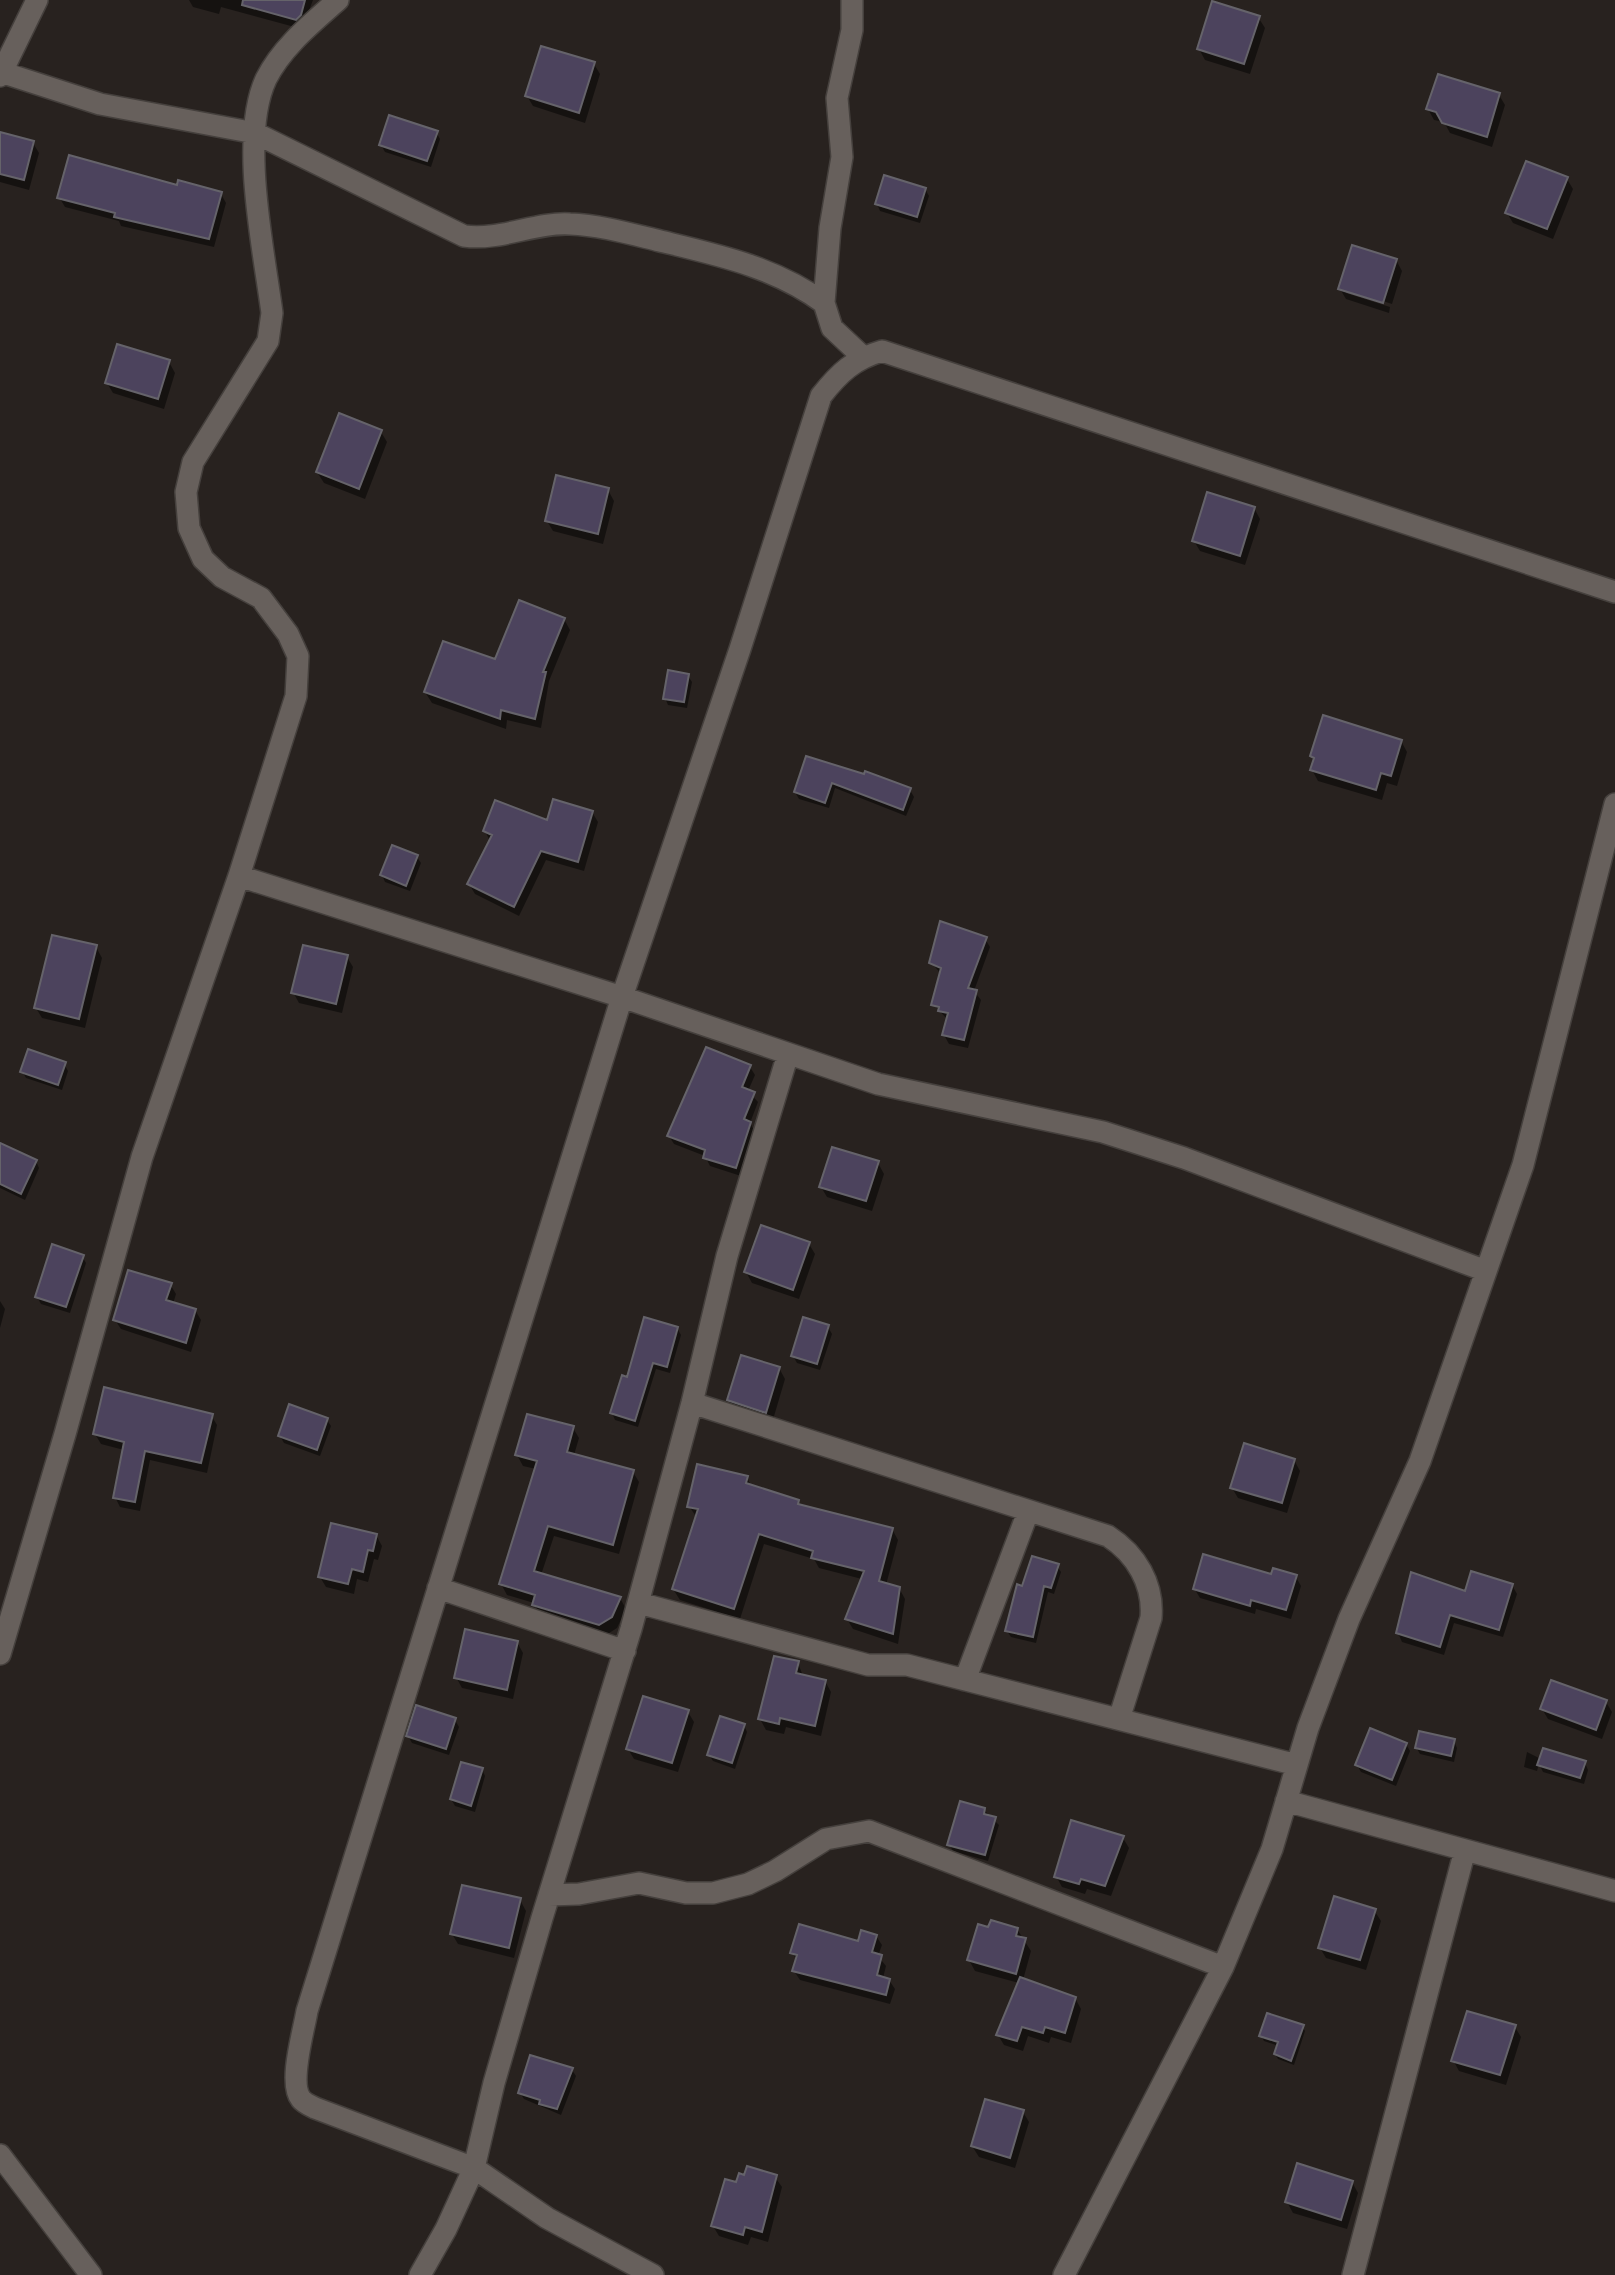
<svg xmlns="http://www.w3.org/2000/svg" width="1615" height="2275" viewBox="0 0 1615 2275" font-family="Manrope,sans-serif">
<rect width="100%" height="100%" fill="#28221f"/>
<!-- shadow -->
<path fill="#0007" d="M189,0H313L302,29L221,7L219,14L193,7Z
M1258,17L1265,28L1250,74L1205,60L1199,49Z
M594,64L600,74L585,123L533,106L527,96Z
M1499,95L1505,105L1492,147L1450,133L1444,122L1434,120L1428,109Z
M436,132L440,139L431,167L385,152L381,145Z
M0,134L33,143L39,153L29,190L0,182Z
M1567,179L1573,189L1553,239L1513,223L1507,213Z
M178,187L221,194L226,203L214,247L121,226L119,221L65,207L59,197Z
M925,189L929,196L920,223L880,211L877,204Z
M1396,260L1402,271L1392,304L1346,289V293L1390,307L1389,313L1346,299L1340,289Z
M169,362L175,373L164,409L113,393L107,383Z
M381,432L387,442L365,499L324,483L317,472Z
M608,490L614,501L603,544L553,531L547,521Z
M1254,508L1260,519L1245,565L1200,551L1194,541Z
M564,619L570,630L549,681L541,728L507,720L506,729L432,703L425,692L496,662Z
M688,676L692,682L687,708L668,705L665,698Z
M1401,741L1407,752L1397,786L1387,783L1382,800L1318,781L1312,770L1314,761L1312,756Z
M807,758L910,790L914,797L906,816L835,788L829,808L799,799L795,792Z
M592,812L598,822L584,871L546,860L519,916L475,894L469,884L490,841L485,831L548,823Z
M417,857L421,863L410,891L385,882L382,875Z
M985,939L990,947L974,991L981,1000L968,1048L949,1044L944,1035L948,1020L933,1004L941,974L931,962Z
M96,947L102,958L85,1028L42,1018L36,1008Z
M347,957L353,967L342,1013L299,1003L293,992Z
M64,1064L68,1071L62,1090L26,1078L22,1071Z
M750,1067L755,1075L748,1091L758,1102L750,1123L755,1132L741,1176L710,1166L705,1156L674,1144L669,1136Z
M0,1145L36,1161L39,1168L25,1200L0,1188Z
M878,1163L884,1174L872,1211L827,1197L821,1187Z
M809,1244L815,1254L799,1299L752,1283L746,1272Z
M82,1256L86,1263L70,1313L41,1304L37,1297Z
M170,1284L176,1294L173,1304L195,1310L201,1320L191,1352L121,1329L115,1320Z
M0,1301L5,1309L0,1328Z
M828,1327L832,1334L820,1370L797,1363L793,1356Z
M677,1328L681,1335L670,1373L656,1369L638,1427L615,1420L612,1413L628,1379Z
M779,1368L785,1379L772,1423L735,1411L729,1400Z
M211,1415L217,1425L207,1473L150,1460L140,1511L120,1507L115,1497L124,1450L101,1444L95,1434Z
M327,1420L331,1426L320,1456L284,1443L280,1436Z
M573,1428L579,1438L574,1455L633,1472L639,1482L619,1554L554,1536L541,1575L620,1598L626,1609L617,1628L606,1635L540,1615L534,1603L507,1595L501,1584L536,1469L523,1466L517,1455Z
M1294,1460L1300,1471L1287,1513L1238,1498L1232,1488Z
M747,1478L752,1487L798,1501L801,1507L892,1529L898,1540L886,1585L899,1588L905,1599L898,1644L853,1629L847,1619L862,1579L819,1568L814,1559L764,1544L740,1619L680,1600L673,1589L697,1518L689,1506Z
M376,1535L382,1546L378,1560L374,1559L368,1582L357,1579L354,1594L326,1587L320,1577Z
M1057,1566L1061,1572L1054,1594L1048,1592L1036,1643L1011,1637L1007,1631L1023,1589Z
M1296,1577L1301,1586L1291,1619L1256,1609L1255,1614L1200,1598L1194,1588Z
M1512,1585L1517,1594L1503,1637L1454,1623L1444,1655L1402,1642L1398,1633L1466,1593Z
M517,1642L523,1653L513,1699L462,1688L456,1677Z
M798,1663L803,1676L825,1681L831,1692L821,1736L786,1727L784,1734L766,1730L760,1719Z
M1606,1702L1612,1712L1602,1739L1548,1719L1542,1709Z
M688,1712L694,1722L678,1772L634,1759L628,1749Z
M455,1720L459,1727L449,1755L412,1743L408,1736Z
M744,1725L747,1732L735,1769L713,1761L709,1755Z
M1454,1741L1457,1748L1454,1762L1420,1754L1416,1747Z
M1406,1744L1410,1751L1396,1786L1361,1772L1357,1765Z
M1527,1752L1541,1759L1585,1763L1588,1770L1584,1784L1543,1772L1539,1764L1537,1771L1524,1767Z
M482,1769L485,1776L475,1812L455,1806L451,1799Z
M984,1810L999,1825L988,1861L953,1851L949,1844Z
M1123,1838L1129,1848L1111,1896L1087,1889L1085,1894L1062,1887L1056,1876Z
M520,1900L526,1911L514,1958L458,1944L452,1934Z
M1374,1910L1381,1921L1366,1970L1326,1958L1320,1948Z
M1017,1929L1031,1951L1023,1980L1075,1998L1081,2009L1071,2043L1051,2037L1049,2043L1028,2036L1023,2051L1004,2045L998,2035L1019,1983L975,1971L969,1960Z
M876,1936L882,1945L878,1956L886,1966L883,1978L889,1980L895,1989L890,2004L800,1980L794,1971L797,1961L792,1952L859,1943Z
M1302,2026L1305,2031L1294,2065L1278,2059L1275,2054L1279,2046L1264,2041L1261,2036Z
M1515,2027L1521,2037L1506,2085L1459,2071L1453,2060Z
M572,2070L576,2076L561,2115L524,2099L520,2093Z
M1023,2112L1029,2122L1015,2168L979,2157L972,2146Z
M775,2177L782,2187L768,2242L751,2237L748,2245L719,2236L713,2226L737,2184Z
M1352,2182L1358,2193L1347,2229L1293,2213L1287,2202Z"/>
<!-- building -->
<path fill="#4c435d" stroke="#65636a" stroke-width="2" d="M243,0H305L301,15L296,20L242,5Z
M1212,1L1260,16L1244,64L1197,49Z
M541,46L595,62L579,113L525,96Z
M1438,74L1500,93L1487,137L1442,123L1436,112L1426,109Z
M389,115L438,131L427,161L379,145Z
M0,132L34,141L24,180L0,174Z
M69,155L177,185L178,180L222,192L209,239L114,217L115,213L57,198Z
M1526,161L1568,177L1547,229L1505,213Z
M884,175L926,188L917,217L875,204Z
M1352,245L1397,259L1383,303L1338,289Z
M117,344L170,360L158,399L105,383Z
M339,413L382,430L359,489L316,472Z
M556,475L609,488L598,534L545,521Z
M1207,492L1255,507L1240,556L1192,541Z
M519,600L565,618L543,672H546L535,719L501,710L500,719L424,692L443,641L495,659Z
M668,670L689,674L684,702L663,699Z
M1323,715L1402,740L1391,776L1381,773L1376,790L1310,770L1314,758L1310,756Z
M806,756L864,774L865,771L911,788L903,810L832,783L825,803L794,792Z
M553,799L593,811L578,862L541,851L514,907L467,884L492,835L483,831L495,800L547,820Z
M392,845L418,855L406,886L380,875Z
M940,921L987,937L968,988L977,990L964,1040L942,1035L948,1013L938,1011L939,1007L931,1005L941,968L929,963Z
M52,935L97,945L79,1019L34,1008Z
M303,945L348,955L336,1004L291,993Z
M706,1047L751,1065L742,1087L755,1092L744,1119L751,1122L736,1168L703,1158L705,1150L667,1136Z
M28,1049L66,1062L58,1085L20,1072Z
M0,1143L37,1160L21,1194L0,1184Z
M832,1147L879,1161L866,1201L819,1187Z
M761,1225L810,1242L793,1290L744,1272Z
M52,1244L84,1255L66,1307L35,1297Z
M128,1270L172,1283L166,1300L196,1309L186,1343L113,1320Z
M644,1317L678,1327L667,1367L653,1363L635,1421L610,1413L622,1375L627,1377Z
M803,1317L829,1325L817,1364L791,1356Z
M741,1355L780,1367L766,1413L727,1400Z
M104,1387L213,1414L201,1463L145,1451L135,1502L113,1498L124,1442L93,1434Z
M289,1404L328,1418L317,1450L278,1436Z
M527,1414L574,1426L567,1452L634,1470L613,1545L548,1526L534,1571L621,1597L612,1617L599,1625L532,1605L535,1595L499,1584L537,1461L515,1455Z
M1244,1443L1295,1459L1282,1503L1230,1488Z
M697,1464L748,1476L746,1483L799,1500L798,1504L893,1528L879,1581L900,1587L893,1634L845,1619L864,1571L811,1558L813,1551L759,1534L734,1609L672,1589L698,1509L687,1507Z
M331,1523L377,1534L373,1551L368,1550L363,1572L352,1569L348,1584L318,1577Z
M1203,1554L1271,1574L1273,1568L1297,1575L1286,1610L1251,1600L1250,1606L1193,1589Z
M1032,1556L1059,1564L1051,1588L1044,1586L1033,1637L1005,1631L1017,1584L1022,1586Z
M1471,1571L1513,1584L1499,1630L1450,1615L1440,1647L1396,1633L1411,1572L1465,1591Z
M465,1629L518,1641L507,1690L454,1678Z
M774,1656L799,1661L796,1673L826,1680L815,1726L780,1718L779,1724L758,1719Z
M1551,1680L1607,1700L1596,1730L1540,1709Z
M643,1696L689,1710L672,1763L626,1749Z
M416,1705L456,1718L446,1749L406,1736Z
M720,1716L745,1724L732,1763L707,1755Z
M1370,1728L1407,1743L1392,1780L1355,1765Z
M1419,1731L1455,1739L1451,1756L1415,1748Z
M1543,1748L1586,1761L1580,1778L1537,1765Z
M461,1762L483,1768L471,1806L450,1799Z
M960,1801L985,1808L984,1814L996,1817L985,1855L947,1845Z
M1071,1820L1124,1836L1105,1886L1081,1879L1079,1884L1054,1877Z
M462,1885L521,1898L509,1948L450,1934Z
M1334,1896L1376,1909L1360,1960L1318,1948Z
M991,1920L1018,1928L1016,1936L1026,1938L1016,1974L967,1960L978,1924L988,1927Z
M799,1924L858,1941L861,1930L877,1935L872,1952L882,1955L877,1975L890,1979L886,1995L792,1971L797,1955L790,1953Z
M1020,1977L1076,1997L1065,2033L1045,2027L1043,2033L1022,2027L1017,2041L996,2035Z
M1467,2011L1516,2025L1500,2075L1451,2061Z
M1267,2013L1304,2025L1291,2061L1274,2054L1278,2042L1259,2036Z
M530,2055L573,2068L557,2109L539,2104L540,2100L518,2093Z
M985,2099L1024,2110L1010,2158L971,2146Z
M1297,2163L1353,2181L1341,2220L1285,2202Z
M747,2166L777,2175L762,2232L745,2227L743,2235L711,2226L725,2179L736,2182L739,2173L744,2175Z"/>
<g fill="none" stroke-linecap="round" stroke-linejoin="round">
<!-- street casing -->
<g stroke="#45403d" stroke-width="24">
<path id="street" d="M852,0V30L837,98L842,157L830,228L824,303L832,328L863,357
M4,73L100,104L255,133L464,236C500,241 535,222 570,224C600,225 631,234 660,241C718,255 775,267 824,303
M0,76L37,0
M239,876L622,997L878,1084L1103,1132L1184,1158L1486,1271
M692,1403L1108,1536C1136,1554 1154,1584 1151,1618L1119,1719
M438,1588L625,1651
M639,1603L868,1665H907L1297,1765
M0,1654L65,1434L142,1157L239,876L296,696L298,656L288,634L261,598L222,577L203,559L189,528L186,492L193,462L268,341L272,313C264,251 239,137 266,79C282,47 312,23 338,0
M965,1680L1028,1512
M1286,1801L1615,1891
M549,1895L579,1894L639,1883L686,1893H713L748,1884L775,1871L826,1839L869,1831L1223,1967
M0,2155L91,2275
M420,2275L446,2229L474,2168L494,2083L542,1918L631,1629L692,1403L727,1256L788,1054
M653,2275L547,2218L474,2168L315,2108C311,2106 304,2103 301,2099C288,2083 304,2030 307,2011L622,997L740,649L821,396C839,373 854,359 882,351L1615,592
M1064,2275L1223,1967L1272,1849L1308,1728L1349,1619L1420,1461L1523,1165L1615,804
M1353,2275L1465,1850"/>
</g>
<!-- street -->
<use href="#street" stroke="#67605c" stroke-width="21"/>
</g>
</svg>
